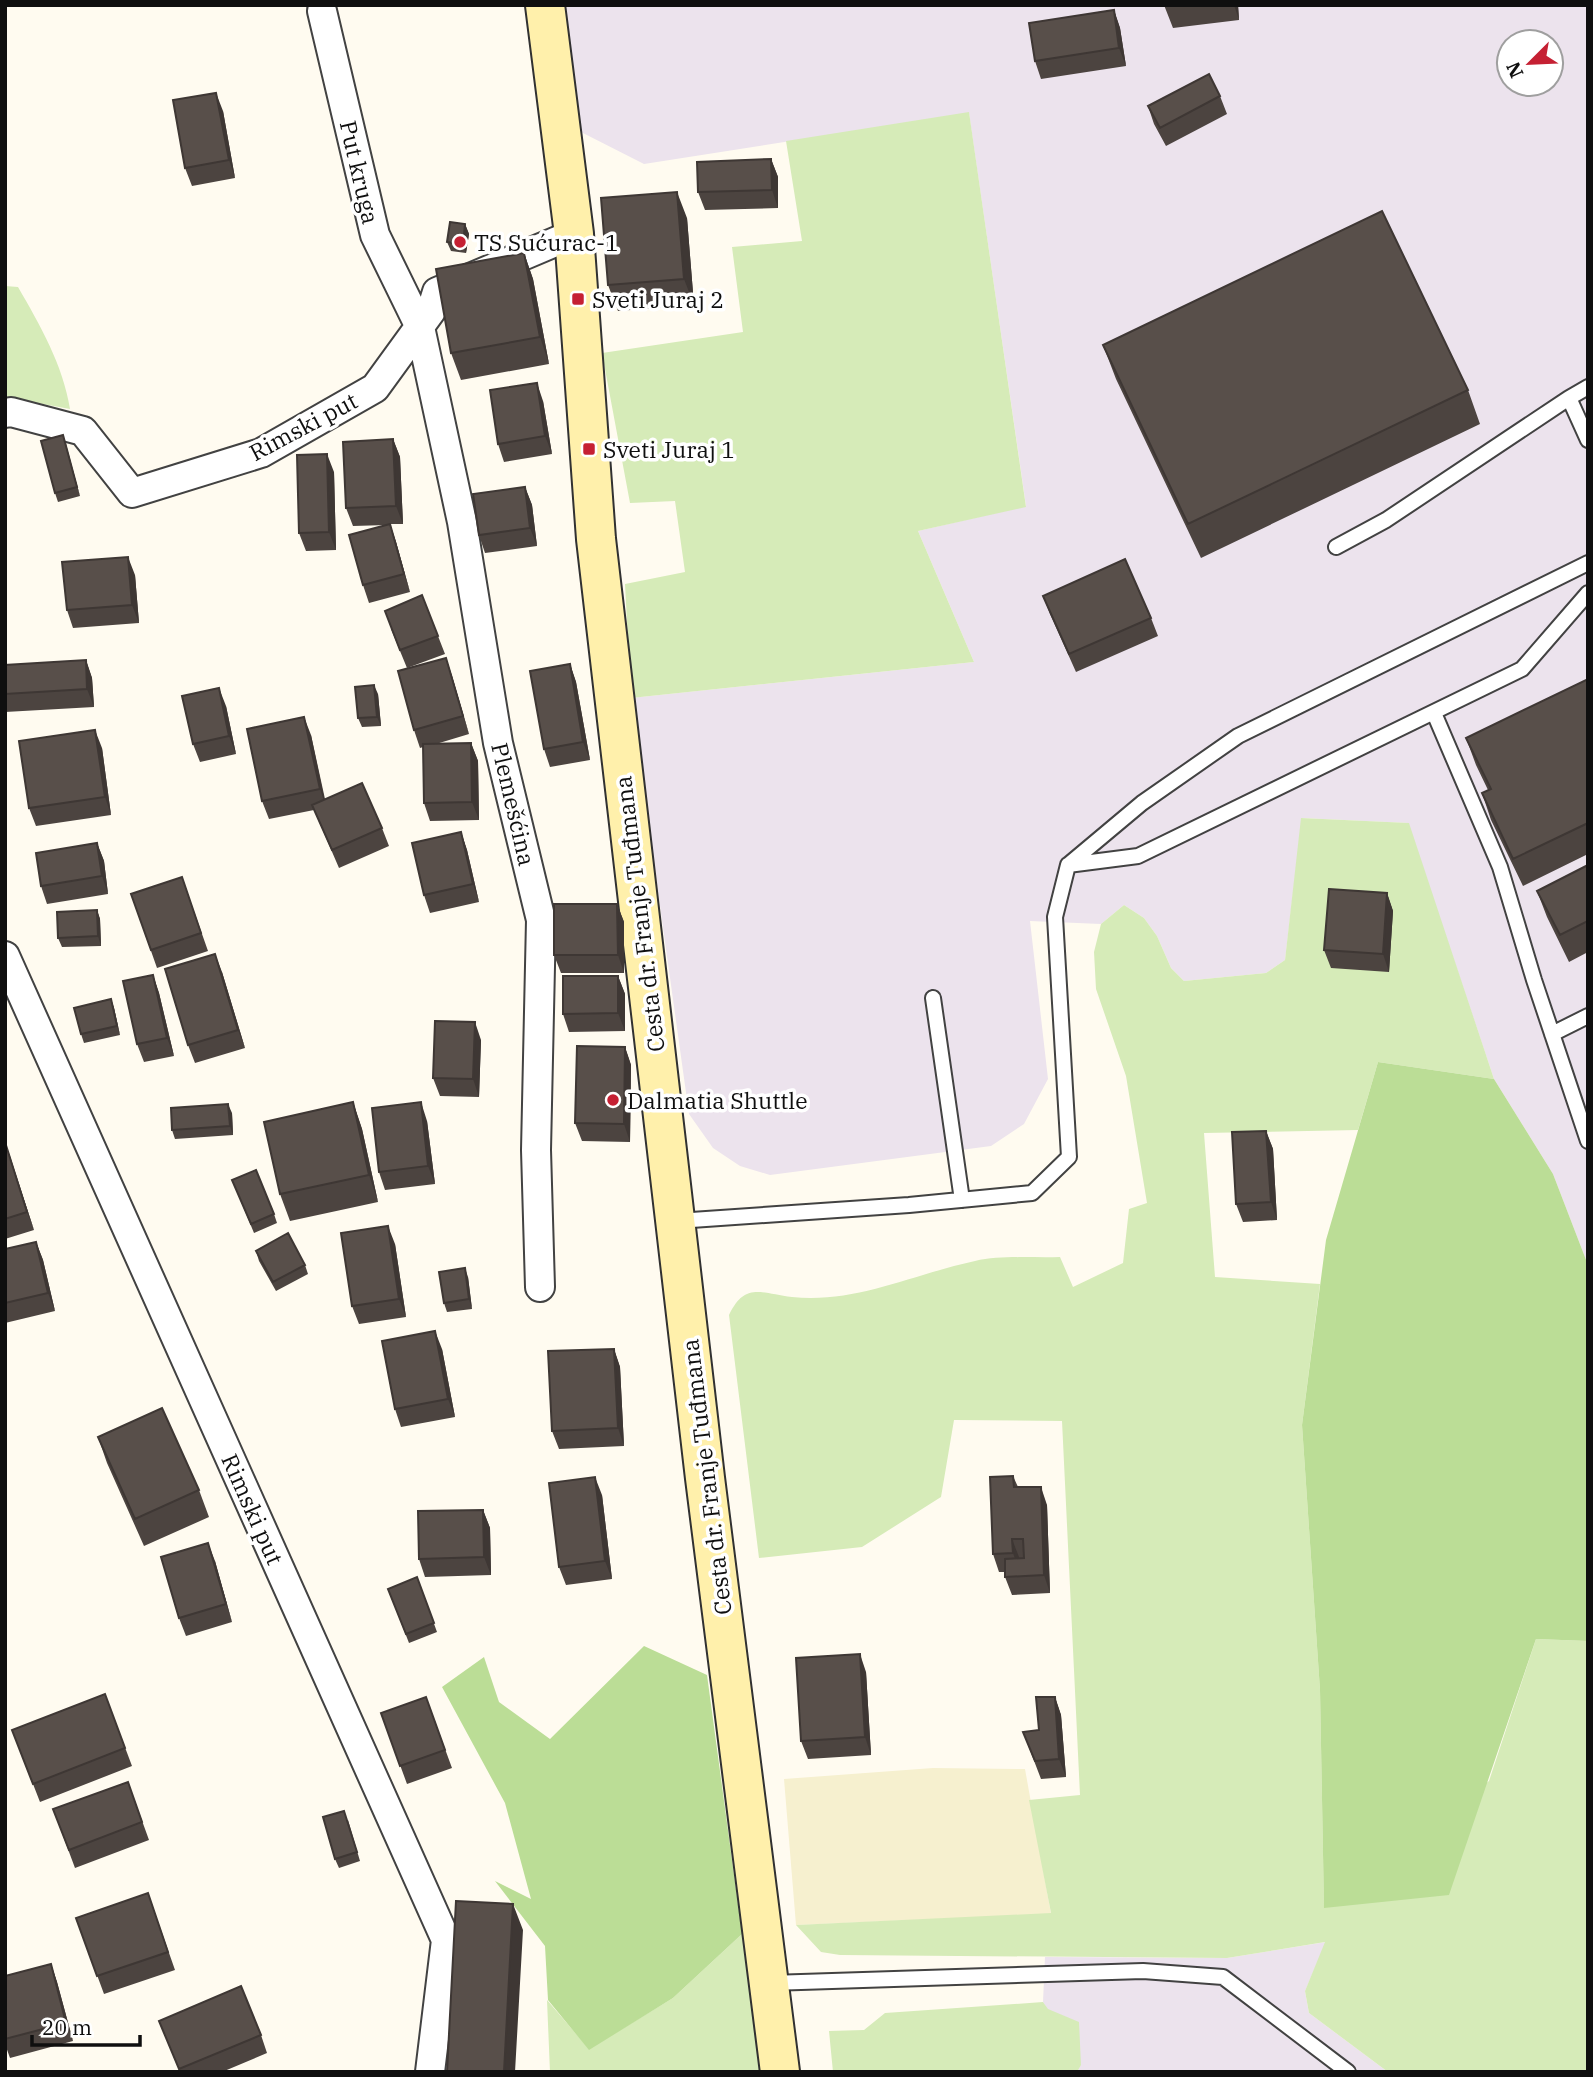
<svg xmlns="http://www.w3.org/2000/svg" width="1593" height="2077" viewBox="0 0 1593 2077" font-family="'IBM Plex Serif',serif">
<rect width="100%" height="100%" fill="#fffbf0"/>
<!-- industrial -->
<path fill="#ece3ed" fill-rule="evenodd" d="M564,5H1588V1265L1553,1174L1494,1079L1408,823L1302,818L1285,960L1266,973L1184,981L1171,968L1157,936L1144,918L1124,905L1101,924L1030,921L1048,1079L1024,1124L991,1146L770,1175L740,1166L713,1148L689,1114L631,698L974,662L918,531L1026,506L969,113L644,164L579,131ZM1509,42H1551V84H1509Z
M1326,1942L1305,1991L1309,2013L1388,2072H1077L1081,2064L1043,2002L1045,1957L1227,1958Z"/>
<!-- farmland -->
<path fill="#f6f0cf" d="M933,1768L1025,1769L1051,1914L796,1925L784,1779Z"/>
<!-- green -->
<path fill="#d6ebb8" d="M969,112L1026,507L918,531L974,662L631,698L625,584L685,572L675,501L630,503L602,353L743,332L732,247L802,241L786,141Z
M5,286L18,287C40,325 63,365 70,409L5,397Z
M1301,818L1409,823L1494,1079L1378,1062L1358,1130L1204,1133L1215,1277L1320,1284L1302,1425L1320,1690L1324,1907L1489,1781L1536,1639L1588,1641V2072H1388L1309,2013L1305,1991L1325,1942L1227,1958L840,1955L821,1952L796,1925L1051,1913L1029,1800L1080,1795L1062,1421L954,1420L941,1497L862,1547L759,1558L729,1315C745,1282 760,1293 792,1297C854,1304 914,1274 975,1261C1001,1255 1033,1258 1060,1257L1073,1287L1123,1263L1129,1209L1147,1203L1126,1076L1096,989L1094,952L1101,924L1124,905L1144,918L1157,936L1171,968L1184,981L1266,973L1285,960Z
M742,1934L760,2072H550L547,2000L589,2049L673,1998Z
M1043,2002L1048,2009L1079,2022L1081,2065L1077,2072H833L829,2031L864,2030L885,2013Z"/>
<!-- forest -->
<path fill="#bbdd96" d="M1378,1062L1494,1079L1553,1174L1588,1265V1641L1536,1639L1449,1895L1324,1908L1320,1690L1302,1425L1326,1240Z
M644,1646L707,1675L742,1934L673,1998L589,2050L548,2000L545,1946L495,1881L531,1899L505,1803L442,1687L484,1657L499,1702L550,1739Z"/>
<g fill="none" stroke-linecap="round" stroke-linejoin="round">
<!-- service casing -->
<g stroke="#424242" stroke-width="18">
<path id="service" d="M1569,398L1588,387
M1336,547L1386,520L1569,398L1588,440
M1434,713L1500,867L1534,980L1588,1141
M1068,865L1142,803L1238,736L1588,563
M933,998L962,1200
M1552,1034L1588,1016
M677,1221L909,1205L1032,1193L1069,1157L1055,917L1068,865L1138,856L1522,669L1588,593
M770,1983L1143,1971L1223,1977L1348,2072"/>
</g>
<!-- minor casing -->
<g stroke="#424242" stroke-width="32">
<path id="minor" d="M322,11L375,235L420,327L462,522L498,743L541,920L536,1150L540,1287
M5,413L11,412L83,431L132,493L261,453L375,388L431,311L437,292L574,234
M5,956L446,1940L430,2072"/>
</g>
<!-- secondary casing -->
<g stroke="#313131" stroke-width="42">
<path id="secondary" d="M545,5L574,234L596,539L705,1478L780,2072"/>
</g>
<!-- service -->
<use href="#service" stroke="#fff" stroke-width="14"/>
<!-- minor -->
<use href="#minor" stroke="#fff" stroke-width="28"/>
<!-- secondary -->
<use href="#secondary" stroke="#fff0ab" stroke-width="38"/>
</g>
<!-- wall -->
<path fill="#4c4440" d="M1164,5H1238L1239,20L1173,28Z
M1114,10L1120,28L1126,66L1041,79L1035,61Z
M1220,96L1227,114L1166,146L1154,124L1148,106Z
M223,111L235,178L192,186L185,168Z
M771,159L778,177V208L705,210L698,192Z
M687,218L694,305L618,311L608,285Z
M465,224L469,234L466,253L451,251L447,242Z
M524,253L533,279L549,364L461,380L451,353Z
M1103,345L1468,390L1480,424L1201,558L1116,379Z
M543,401L552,454L504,462L498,444Z
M63,435L80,496L58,502L55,493Z
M393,439L400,457L403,524H390L396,542L410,592L369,603L363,585L387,525L353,526L346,508Z
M334,472L336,550L306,551L299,533Z
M525,487L532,505L537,546L485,553L479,535Z
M135,575L139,623L73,628L67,610Z
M1043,596L1151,618L1158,636L1076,672L1050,614Z
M391,629L438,636L445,654L407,668Z
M446,658L452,676L469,734L436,744L471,743L478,761L479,820L430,821L424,803L423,747L420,748L414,730Z
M86,660L92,678L94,707L5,712V665Z
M570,664L576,682L590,760L550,767L544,749Z
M1588,679V854L1523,886L1491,820L1482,793L1488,790L1476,765L1466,738Z
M378,694L381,726L362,727L358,718Z
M226,706L236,754L200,762L193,744Z
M311,735L325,799L382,828L389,846L339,868L314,810L269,819L262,801Z
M102,748L111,815L36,826L29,808Z
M461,832L467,850L479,902L430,913L424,895Z
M97,843L104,861L108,894L47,904L41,886Z
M1588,865V952L1569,962L1547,917L1537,891Z
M182,877L208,951L157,968L131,894Z
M1387,893L1393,911L1389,972L1331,968L1324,950Z
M617,904L624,922V973H561L554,955Z
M97,910L100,919L101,946L62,947L58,938Z
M222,972L245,1048L195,1063L188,1045Z
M153,975L159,993L174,1056L144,1062L137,1044Z
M618,976L625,994V1031L569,1032L563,1014Z
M111,999L114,1008L120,1035L84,1043L81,1034Z
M481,1040L479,1097L440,1096L433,1078Z
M625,1047L631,1065L630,1142L582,1141L575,1123Z
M353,1102L362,1129L378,1202L290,1221L280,1194Z
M232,1113L233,1135L175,1139L172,1130Z
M427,1121L435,1184L385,1190L379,1172Z
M1266,1131L1273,1149L1277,1220L1243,1222L1236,1204Z
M5,1142L34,1230L5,1239Z
M232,1180L274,1214L277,1223L254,1233Z
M36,1242L43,1260L55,1311L5,1323V1249Z
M395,1244L406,1317L359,1324L352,1306Z
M256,1251L305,1265L308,1274L276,1291L259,1261Z
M468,1277L472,1309L447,1312L444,1303Z
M442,1349L455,1417L401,1427L395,1409Z
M614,1349L620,1367L624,1446L559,1449L552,1431Z
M98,1437L199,1490L209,1517L144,1546L107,1463Z
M1013,1476L1018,1487L1047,1505L1050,1593L1012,1595L1005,1577V1572H999L993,1554Z
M602,1495L612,1579L566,1585L559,1567Z
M483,1510L490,1528L491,1575L425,1577L419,1559Z
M215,1561L232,1622L186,1636L179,1618Z
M417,1577L437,1632L409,1643L388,1589Z
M866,1672L871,1755L808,1759L801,1741Z
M105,1694L132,1766L40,1802L12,1730Z
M426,1697L452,1768L407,1784L381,1713Z
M1055,1697L1061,1715L1066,1777L1041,1779L1023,1732L1039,1730Z
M128,1782L149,1840L75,1868L53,1809Z
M348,1820L360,1861L339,1868L335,1859Z
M148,1893L175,1970L104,1994L76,1918Z
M51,1964L57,1982L73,2041L10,2058L5,2044V1976Z
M159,2021L261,2035L267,2053L222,2072H180Z"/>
<!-- shaded-wall -->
<path fill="#3e3734" d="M1234,5H1238L1239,20Z
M1114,10L1120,28L1126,66L1119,48Z
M216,93L223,111L235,178L229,160Z
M771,159L778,177V208L772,190Z
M677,192L687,218L694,305L684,279Z
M465,224L469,234L466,253L463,244Z
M524,253L533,279L549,364L540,337Z
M537,383L543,401L552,454L545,436Z
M63,435L66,444L80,496L77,487Z
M393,439L400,457L403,524L396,506Z
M327,454L334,472L336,550L329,532Z
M525,487L532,505L537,546L530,528Z
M390,524L396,542L410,592L404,574Z
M128,557L135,575L139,623L132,605Z
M446,658L452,676L469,734L463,716Z
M86,660L92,678L94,707L87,689Z
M570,664L576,682L590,760L583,742Z
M374,685L378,694L381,726L377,717Z
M219,688L226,706L236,754L229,736Z
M304,717L311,735L326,807L320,789Z
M95,730L102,748L111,815L105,797Z
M471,743L478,761L479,820L472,802Z
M461,832L467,850L479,902L473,884Z
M97,843L104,861L108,894L102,876Z
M1387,893L1393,911L1389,972L1383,954Z
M617,904L624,922V973L618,955Z
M97,910L100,919L101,946L98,936Z
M215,954L222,972L245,1048L238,1030Z
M153,975L159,993L174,1056L167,1038Z
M618,976L625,994V1031L618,1013Z
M111,999L114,1008L120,1035L117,1026Z
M475,1022L481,1040L479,1097L473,1079Z
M625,1047L631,1065L630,1142L624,1124Z
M353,1102L362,1129L378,1202L369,1175Z
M421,1102L427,1121L435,1184L428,1166Z
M228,1104L232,1113L233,1135L230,1126Z
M1266,1131L1273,1149L1277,1220L1271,1202Z
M5,1142L10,1156L34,1230L27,1212Z
M388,1226L395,1244L406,1317L399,1299Z
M36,1242L43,1260L55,1311L48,1293Z
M465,1268L468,1277L472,1309L469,1299Z
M435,1331L442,1349L455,1417L448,1399Z
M614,1349L620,1367L624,1446L618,1428Z
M595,1477L602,1495L612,1579L605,1561Z
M1041,1487L1047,1505L1050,1593L1044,1575Z
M483,1510L490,1528L491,1575L484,1557Z
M1012,1539L1019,1557V1571L1013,1553Z
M208,1543L215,1561L232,1622L226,1604Z
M860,1654L866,1672L871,1755L865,1737Z
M1055,1697L1061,1715L1066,1777L1059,1759Z
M513,1904L523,1930L515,2072H504Z
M51,1964L57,1982L73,2041L66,2023Z"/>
<!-- building -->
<path fill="#584f4a" stroke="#3e3734" stroke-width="2" d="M1114,10L1119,48L1035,61L1029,23Z
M1209,74L1220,96L1160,128L1148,106Z
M216,93L229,160L185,168L173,100Z
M771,159L772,190L698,192L697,162Z
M677,192L684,279L608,285L601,198Z
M1382,211L1468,390L1188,524L1103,345Z
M450,222L465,224L463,244L447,242Z
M524,253L540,337L451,353L436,269Z
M537,383L545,436L498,444L490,390Z
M63,435L77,487L55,493L41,441Z
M393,439L396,506L346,508L343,442Z
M327,454L329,532L299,533L297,455Z
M525,487L530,528L479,535L473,494Z
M390,524L404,574L363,585L349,535Z
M128,557L132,605L67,610L62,562Z
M1125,559L1151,618L1069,654L1043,596Z
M422,595L438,636L400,650L385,611Z
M446,658L463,716L414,730L398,671Z
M86,660L87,689L5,694V665Z
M570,664L583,742L544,749L530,671Z
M1588,679V823L1513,859L1482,793L1491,789L1466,738Z
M374,685L377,717L358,718L355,687Z
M219,688L229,736L193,744L182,696Z
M304,717L320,789L262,801L247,729Z
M95,730L105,797L29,808L19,741Z
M471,743L472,802L424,803L423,744Z
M362,783L382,828L332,850L312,805Z
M461,832L473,884L424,895L412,843Z
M97,843L102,876L41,886L36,853Z
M1588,865V921L1560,935L1537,891Z
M182,877L201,933L151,950L131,894Z
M1329,889L1387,893L1383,954L1324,950Z
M554,904H617L618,955H554Z
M97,910L98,936L58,938L57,912Z
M215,954L238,1030L188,1045L165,969Z
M153,975L167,1038L137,1044L123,981Z
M563,976H618V1013L563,1014Z
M111,999L117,1026L81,1034L74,1008Z
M435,1021L475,1022L473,1079L433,1078Z
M577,1046L625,1047L624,1124L575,1123Z
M353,1102L369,1175L280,1194L264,1122Z
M421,1102L428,1166L379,1172L372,1108Z
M228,1104L230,1126L172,1130L171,1108Z
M1266,1131L1271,1202L1236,1204L1232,1132Z
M5,1142L27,1212L5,1219Z
M256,1170L274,1214L251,1224L232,1180Z
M388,1226L399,1299L352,1306L341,1233Z
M288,1233L305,1265L273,1282L256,1251Z
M36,1242L48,1293L5,1303V1249Z
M465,1268L469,1299L444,1303L439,1272Z
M435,1331L448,1399L395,1409L382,1341Z
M614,1349L618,1428L552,1431L548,1351Z
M162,1408L199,1490L135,1519L98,1437Z
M1013,1476L1014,1487H1041L1044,1575L1005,1577V1559L1024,1558L1023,1539H1012L1013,1553L993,1554L990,1477Z
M595,1477L605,1561L559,1567L549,1483Z
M483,1510L484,1557L419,1559L418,1511Z
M208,1543L226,1604L179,1618L161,1557Z
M417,1577L434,1623L406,1634L388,1589Z
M860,1654L865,1737L801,1741L796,1658Z
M105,1694L125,1748L33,1784L12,1730Z
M426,1697L445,1750L400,1766L381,1713Z
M1036,1697H1055L1059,1759L1035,1761L1023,1732L1039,1730Z
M128,1782L142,1822L69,1850L53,1809Z
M344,1811L357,1852L335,1859L323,1817Z
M148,1893L168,1952L97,1976L76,1918Z
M456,1901L513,1904L504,2072H447Z
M51,1964L66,2023L5,2039V1976Z
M241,1986L261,2035L179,2069L159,2021Z"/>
<!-- markers -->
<g fill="#c52033" stroke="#fff" stroke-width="2.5">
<circle cx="460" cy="242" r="7"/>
<rect x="571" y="292" width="14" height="14" rx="3.5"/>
<rect x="582" y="442" width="14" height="14" rx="3.5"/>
<circle cx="613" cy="1100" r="7"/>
</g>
<g text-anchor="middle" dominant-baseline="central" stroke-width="7" stroke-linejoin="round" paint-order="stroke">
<!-- street labels -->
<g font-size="23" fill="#0f0f0f" stroke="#fff">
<text transform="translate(360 172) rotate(77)">Put kruga</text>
<text transform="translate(303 426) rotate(-28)">Rimski put</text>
<text transform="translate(514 804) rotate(77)">Plemešćina</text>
<text transform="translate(639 914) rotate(-97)">Cesta dr. Franje Tuđmana</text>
<text transform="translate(706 1477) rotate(-97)">Cesta dr. Franje Tuđmana</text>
<text transform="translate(253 1509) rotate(66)">Rimski put</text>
</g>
<!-- poi labels -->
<g font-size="23" fill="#0f0f0f" stroke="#fff" text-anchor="start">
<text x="474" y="242">TS Sućurac-1</text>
<text x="592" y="299">Sveti Juraj 2</text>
<text x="603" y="449">Sveti Juraj 1</text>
<text x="627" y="1100">Dalmatia Shuttle</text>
</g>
</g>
<!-- border -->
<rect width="1593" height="2077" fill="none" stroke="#0f0f0f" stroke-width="14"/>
<!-- north arrow -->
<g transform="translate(1530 63) rotate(246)"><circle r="33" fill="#ffffff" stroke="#9f9f9f" stroke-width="2"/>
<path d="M0-5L12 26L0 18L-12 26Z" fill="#c52033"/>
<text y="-10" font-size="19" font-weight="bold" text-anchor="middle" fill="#0f0f0f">N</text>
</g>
<!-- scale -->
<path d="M32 2035v10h108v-10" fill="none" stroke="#0f0f0f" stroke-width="3.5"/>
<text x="42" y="2035" font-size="21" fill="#0f0f0f" stroke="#ffffff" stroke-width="5" paint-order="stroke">20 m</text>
</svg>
